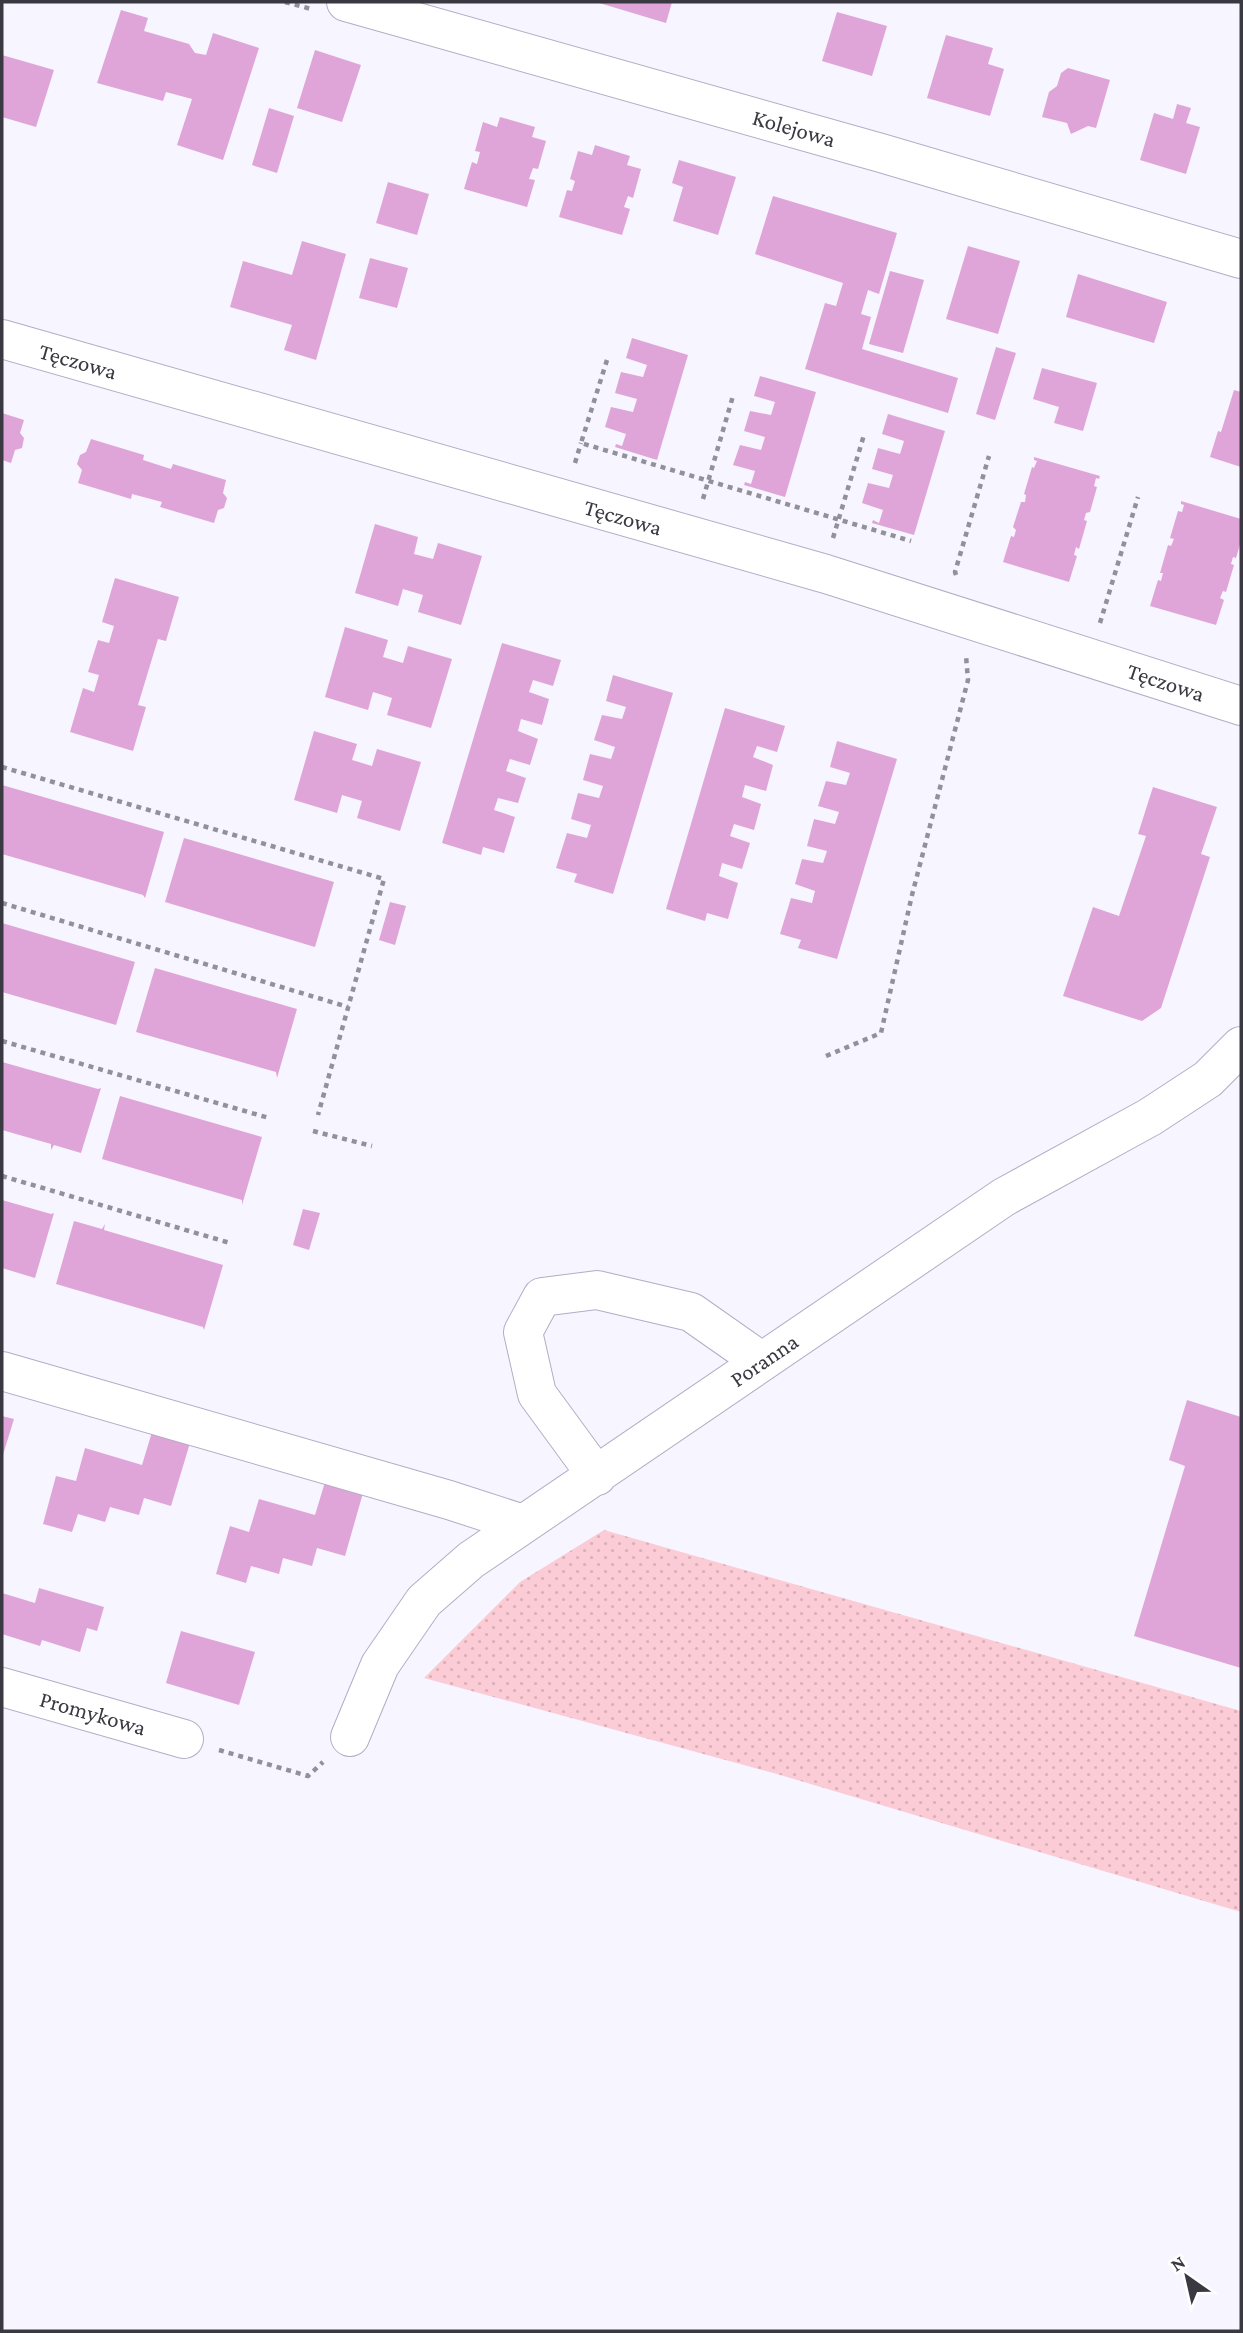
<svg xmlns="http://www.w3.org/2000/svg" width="1243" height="2333" viewBox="0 0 1243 2333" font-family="'Crimson Pro',serif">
<defs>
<pattern id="grass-dots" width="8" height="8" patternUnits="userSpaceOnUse" patternTransform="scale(1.75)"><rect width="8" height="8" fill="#fcccd6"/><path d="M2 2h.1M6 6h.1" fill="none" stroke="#d9b0b9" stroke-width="1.8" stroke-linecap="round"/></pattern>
</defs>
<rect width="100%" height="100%" fill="#f7f5ff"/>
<!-- grass -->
<path fill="url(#grass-dots)" d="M604,1530L1241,1711V1912L777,1774L424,1678L520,1582Z"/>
<!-- building -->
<path fill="#dfa5d8" d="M596,2H672L666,23Z
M121,10L148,18L144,31L189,44L195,53L206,55L213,33L259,48L223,160L177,145L192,99L166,92L163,101L97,83Z
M837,12L887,26L872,76L822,61Z
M946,35L993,48L988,64L1004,69L990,116L927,98Z
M315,50L361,65L342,122L297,108Z
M2,55L54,70L36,127L2,117Z
M1068,68L1110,80L1096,128L1088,126L1071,134L1067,123L1042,117L1049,92L1057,86L1061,73Z
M1177,104L1191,108L1186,123L1200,127L1186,174L1140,160L1154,113L1173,119Z
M269,108L294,116L277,173L252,165Z
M500,117L535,127L532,137L546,141L538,169L533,168L529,179L535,180L527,207L464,189L472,162L477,164L480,152L475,151L483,122L497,127Z
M595,145L630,156L627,165L641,169L633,198L628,196L624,207L630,209L622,235L559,217L567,190L572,191L575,181L570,179L578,151L592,155Z
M679,160L736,177L718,235L673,221L683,187L672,183Z
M388,182L429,194L417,235L376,223Z
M773,196L897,233L879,294L868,290L861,314L871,317L862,349L958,378L948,413L805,369L825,303L836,306L843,283L755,254Z
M302,241L346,254L316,360L284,350L292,325L230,307L243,261L292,275Z
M968,246L1020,261L998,334L946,319Z
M370,258L408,268L397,308L359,298Z
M890,271L924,280L903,353L869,344Z
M1078,274L1167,302L1154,343L1066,317Z
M632,338L688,355L657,460L615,447L616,444L622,446L626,434L605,427L611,407L633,412L637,399L615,393L621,372L643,377L647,365L626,358Z
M996,347L1016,353L995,420L976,414Z
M1042,368L1097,383L1083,431L1054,423L1059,407L1033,399Z
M760,376L816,392L785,497L744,485L745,482L751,484L755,471L733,465L740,445L761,450L765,437L744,431L750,411L771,415L775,402L754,396Z
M1234,390L1241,392V467L1210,457L1218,431L1221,432Z
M2,413L24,420L20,433L24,438L22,448L15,450L11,463L2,460Z
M888,414L945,431L914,535L872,523L873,520L879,523L883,510L862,503L868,483L889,488L893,475L872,469L878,448L900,454L904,441L882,434Z
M91,439L144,455L143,460L171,469L173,464L226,480L223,493L227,498L224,508L218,510L214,523L160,507L162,502L132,494L131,499L78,483L82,470L77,464L80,455L86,452Z
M1034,457L1100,476L1099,479L1096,478L1094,486L1097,487L1090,512L1086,513L1084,520L1087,521L1079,549L1076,547L1074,555L1077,556L1069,582L1003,562L1011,536L1014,537L1016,530L1013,527L1021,502H1025L1026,495L1024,494L1032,467L1034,468L1037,461L1034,460Z
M1181,501L1241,519V541L1236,558L1233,557L1231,564L1234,565L1226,592L1223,591L1220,598L1224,600L1216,625L1150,606L1158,580L1161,581L1163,573H1160L1168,545L1171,546L1174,539L1170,538L1178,511L1182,512L1184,505L1181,504Z
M375,524L418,537L414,554L433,559L438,543L482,556L461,625L418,612L423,595L403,589L398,606L355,593Z
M115,578L179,597L166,641L158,639L138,705L146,707L133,751L70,732L83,688L94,692L99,675L88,672L98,640L109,643L114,626L102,622Z
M345,627L388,640L383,657L403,663L408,646L452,659L431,728L387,715L392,698L373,692L368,710L325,697Z
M502,643L561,660L553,686L533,680L529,692L549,699L542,725L521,719L518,731L538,739L530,765L510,759L506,771L526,778L518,803L498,798L494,810L515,817L504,853L483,847L481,855L442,843Z
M613,675L673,693L613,894L574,882L577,874L556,868L567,833L587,838L591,825L571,819L578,793L599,798L603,786L583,780L590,754L611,759L615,747L594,740L602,715L622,719L626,707L606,701Z
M725,708L785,726L777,752L757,746L753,757L773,765L766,791L745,785L742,797L761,804L754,830L734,824L730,836L750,843L742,869L722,863L719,876L738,883L728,919L707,913L705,921L666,909Z
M314,731L357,744L352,760L372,766L377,749L421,762L400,831L357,818L362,801L342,795L337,813L294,800Z
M837,741L897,759L837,959L798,948L801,940L780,934L791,898L812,903L815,891L795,884L802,859L823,863L827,851L807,846L814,819L835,824L839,812L818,806L826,781L846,785L850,773L830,767Z
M2,785L164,832L145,898L143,895L2,854Z
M1153,787L1217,807L1201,854L1210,857L1161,1008L1142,1021L1063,996L1093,907L1119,916L1146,836L1138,834Z
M184,838L334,882L315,947L165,902Z
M390,902L406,906L395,945L379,940Z
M2,923L135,962L116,1025L2,992Z
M155,968L297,1009L277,1078L276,1072L136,1032Z
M2,1062L98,1089L101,1088L81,1153L54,1145L51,1150V1144L2,1130Z
M120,1096L262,1137L242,1205V1200L102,1159Z
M2,1200L51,1214L54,1213L35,1278L2,1268Z
M303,1209L320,1213L309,1250L293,1245Z
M74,1221L102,1229L105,1224L104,1230L223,1265L204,1330L203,1327L56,1284Z
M1187,1400L1241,1417V1668L1134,1636L1185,1466L1169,1460Z
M2,1416L14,1419L2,1458Z
M152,1432L190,1443L171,1506L144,1498L139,1515L110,1507L105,1522L78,1514L72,1532L43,1524L56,1476L76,1481L85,1448L142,1465Z
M325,1482L363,1493L345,1556L317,1548L312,1566L283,1558L279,1574L251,1566L246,1583L216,1574L230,1526L249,1532L259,1499L315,1515Z
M39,1588L104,1607L97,1631L87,1628L80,1652L42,1640L40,1646L2,1634V1593L35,1603Z
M181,1631L255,1652L239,1705L166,1683Z"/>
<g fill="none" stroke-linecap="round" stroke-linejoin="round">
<!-- minor casing -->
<g stroke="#b3adc4" stroke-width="40">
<path id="minor" d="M346,2L881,153L1241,259
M2,339L826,574L1241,706
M2,1371L449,1500L523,1524
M597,1476L537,1394L523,1332L542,1297L597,1290L691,1312L761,1361
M2,1687L184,1739
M350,1737L380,1665L424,1601L471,1560L1004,1197L1150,1117L1208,1079L1241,1046"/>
</g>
<!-- path -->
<path stroke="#92909a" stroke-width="4.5" stroke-dasharray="5 5" stroke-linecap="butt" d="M285,2L311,9
M607,360L581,443L911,541
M575,463L581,443
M703,499L733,396
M833,538L864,435
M956,575L955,572L989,456
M1100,623L1138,497
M2,767L384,879L318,1115
M2,903L348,1007
M2,1041L269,1118
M826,1056L881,1033L912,895L968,680L966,656
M313,1131L372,1146
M2,1176L230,1243
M219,1750L308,1776L323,1762"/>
<!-- minor -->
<use href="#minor" stroke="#fff" stroke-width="38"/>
</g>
<g text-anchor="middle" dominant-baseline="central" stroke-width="5" stroke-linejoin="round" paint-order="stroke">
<!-- street labels -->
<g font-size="23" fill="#3a3841" stroke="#fff">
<text transform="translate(794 128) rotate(16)">Kolejowa</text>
<text transform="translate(78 361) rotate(16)">Tęczowa</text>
<text transform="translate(623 517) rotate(16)">Tęczowa</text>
<text transform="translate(1166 682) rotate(18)">Tęczowa</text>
<text transform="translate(764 1360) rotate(-34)">Poranna</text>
<text transform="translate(93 1713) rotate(16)">Promykowa</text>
</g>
</g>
<!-- border -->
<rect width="1243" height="2333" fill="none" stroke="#3a3841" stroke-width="7"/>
<!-- north arrow -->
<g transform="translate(1187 2277) rotate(326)" stroke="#ffffff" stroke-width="5" paint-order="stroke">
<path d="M0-5L12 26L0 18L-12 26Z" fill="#3a3841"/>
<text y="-10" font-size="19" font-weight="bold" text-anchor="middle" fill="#3a3841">N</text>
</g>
</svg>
